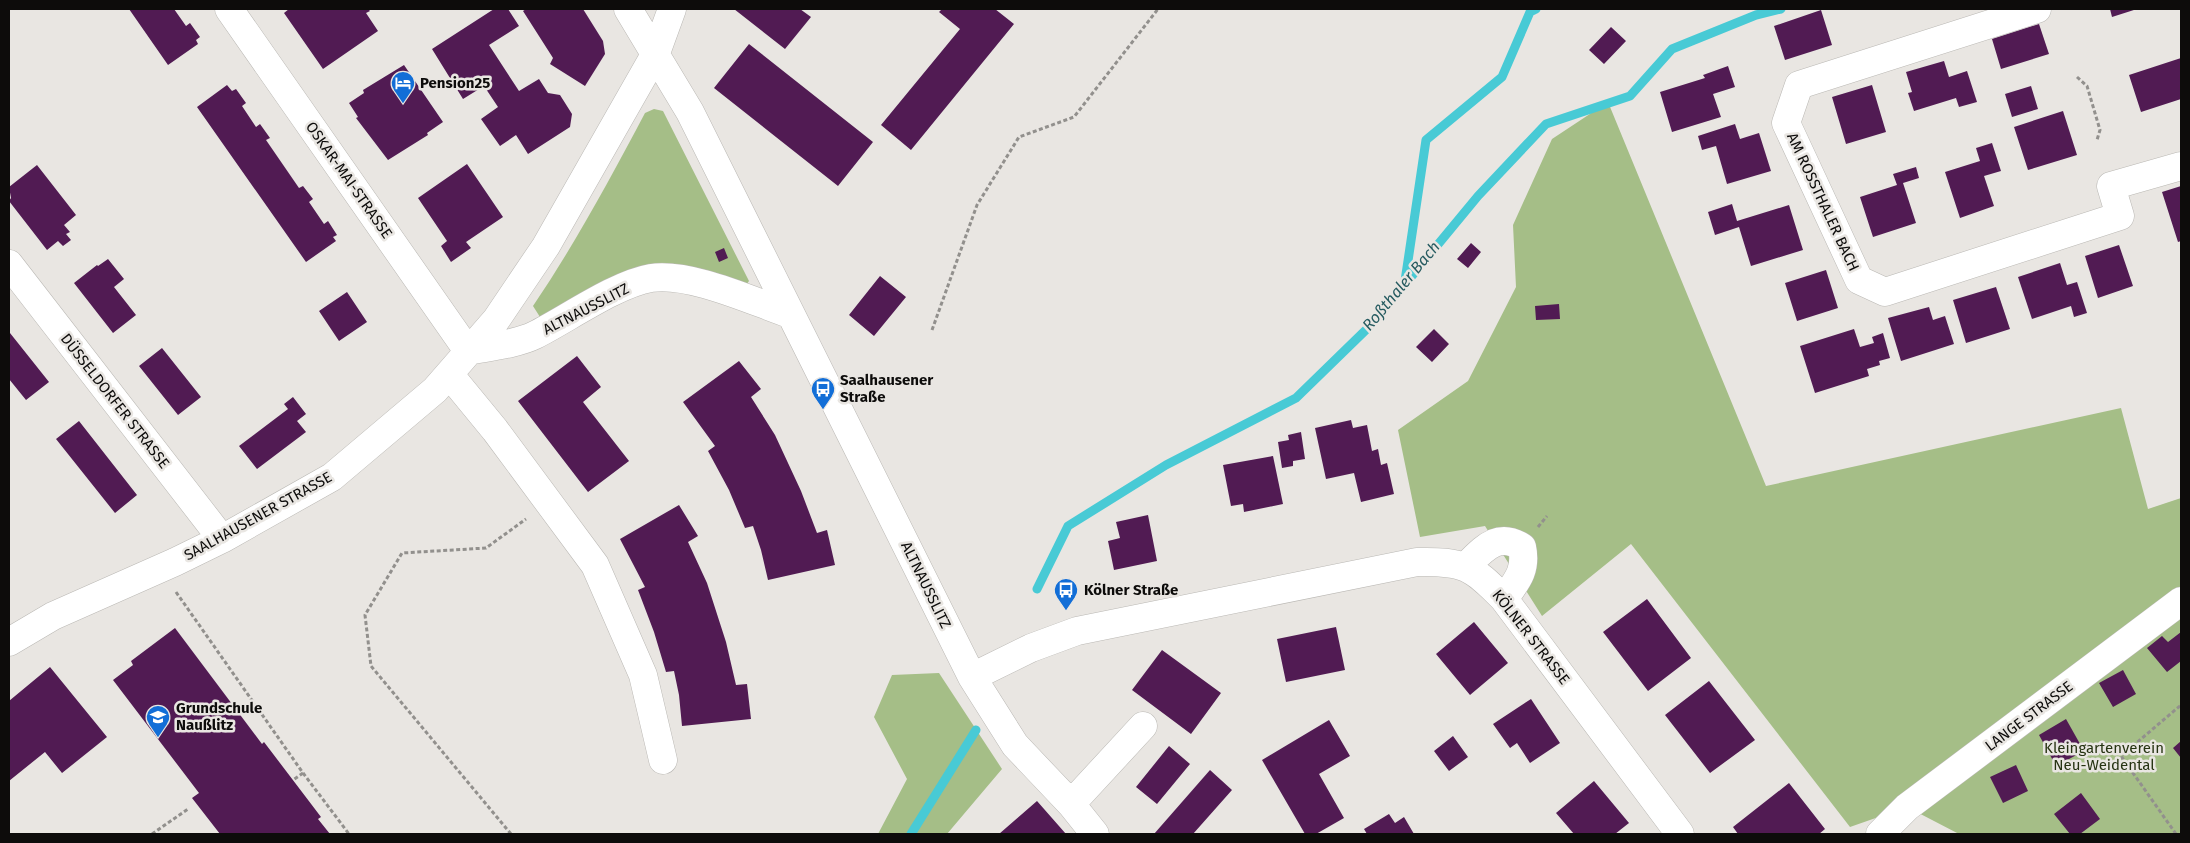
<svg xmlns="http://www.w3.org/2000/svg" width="2190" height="843" viewBox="0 0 2190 843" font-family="'Fira Sans',sans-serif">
<rect width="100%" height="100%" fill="#e9e6e2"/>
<!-- green -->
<path fill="#a5be87" d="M1608,102L1766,486L2121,408L2148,509L2181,498V834H1959L1907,807L1850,827L1631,544L1542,616L1485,526L1420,537L1398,430L1468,381L1516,287L1513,225L1552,139Z
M654,109L663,111L749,281L744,288L712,274L540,317L533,306C575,244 610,179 645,113Z
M939,673L1002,769L947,834H878L907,779L874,717L892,675Z"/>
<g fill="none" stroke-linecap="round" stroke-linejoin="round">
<!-- stream -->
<path stroke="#48cad5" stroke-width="9" d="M1405,281L1426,140L1502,77L1530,12L1536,9
M1037,589L1068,526L1166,465L1296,398L1373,323L1478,196L1546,124L1630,96L1672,49L1756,15L1781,9
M911,834L976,730"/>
</g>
<!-- building -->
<path fill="#511b53" d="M129,9H174L186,26L190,23L200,37L196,40L198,44L168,65Z
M289,9H368L370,11L366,13L378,31L323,69L284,13Z
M494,9H508L519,26L489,45L519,91L539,79L548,93L560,95L572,114L570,127L528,154L516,135L500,146L481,119L498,107L484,86L463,99L432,49Z
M526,9H583L603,41L605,54L585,86L550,64L553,58L523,11Z
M734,9H800L811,17L785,49Z
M942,9H995L1014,24L911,150L881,125L960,29L939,12Z
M2110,9H2137L2112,17Z
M1821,10L1832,45L1785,60L1774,26Z
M2039,24L2049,54L2001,69L1992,39Z
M1611,27L1626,41L1604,64L1589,50Z
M749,44L873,142L838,186L714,88Z
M2181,58V99L2141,112L2129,75Z
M1944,61L1949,77L1967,71L1977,102L1959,107L1956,98L1914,111L1908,93L1912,92L1906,72Z
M404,65L443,122L427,133L428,135L388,160L356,118L358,117L349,103L364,93L363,90Z
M1728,66L1735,87L1713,94L1721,117L1672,132L1660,92L1705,78L1703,75Z
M227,85L232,91L236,89L246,103L242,106L256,127L260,124L270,138L266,140L299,188L303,186L313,199L309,202L324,224L328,221L337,235L333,237L336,241L306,262L197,107Z
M1872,85L1886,132L1846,144L1832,97Z
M2031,86L2038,109L2012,117L2005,94Z
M2063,111L2077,155L2028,170L2014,127Z
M1735,124L1740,139L1759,133L1771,171L1727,184L1716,146L1702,150L1698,136Z
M1992,143L2001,171L1984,176L1994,206L1960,218L1945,172L1980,161L1976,148Z
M467,164L503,217L466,242L471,248L451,262L441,246L447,241L418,198Z
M37,165L76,215L64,225L70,232L66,234L71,240L63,246L58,241L47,250L9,201L11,198L9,187Z
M1916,167L1919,178L1903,183L1916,223L1873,237L1860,197L1897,185L1893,174Z
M2181,186V241L2178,242L2162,192Z
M1732,204L1737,221L1789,205L1803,250L1751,266L1739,227L1715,235L1708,212Z
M1471,243L1481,252L1468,268L1457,259Z
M2119,245L2133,286L2098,298L2085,256Z
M724,248L728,258L719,262L715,252Z
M108,259L124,279L114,287L136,315L113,333L74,283L97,265L98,266Z
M2060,263L2067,285L2077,282L2087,313L2074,317L2071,306L2032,319L2018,277Z
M1826,270L1838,308L1797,321L1785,283Z
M880,276L906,297L874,336L849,315Z
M1996,287L2010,329L1966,343L1953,300Z
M347,292L367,322L339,341L319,311Z
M1559,304L1560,319L1536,320L1535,306Z
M1929,307L1933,320L1945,316L1954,344L1901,361L1888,318Z
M1434,329L1449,344L1432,362L1416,347Z
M1854,329L1860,347L1874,343L1872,337L1883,333L1890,358L1879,361L1880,365L1867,369L1869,376L1815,393L1800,346Z
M10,333L49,382L26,400L9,379Z
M162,348L201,397L178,415L139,366Z
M577,356L601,387L583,402L629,461L588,492L518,401Z
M739,361L761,389L751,397L775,435L801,491L817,533L827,530L835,565L768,580L761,550L753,526L745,528L729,490L708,451L715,446L683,402Z
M293,397L306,414L297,421L306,432L257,469L239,446L288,409L284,404Z
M1351,420L1353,428L1367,425L1372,451L1378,449L1381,465L1387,463L1394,494L1361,502L1354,473L1326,479L1315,428Z
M79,421L137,495L115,513L56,439Z
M1301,432L1305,459L1293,461V466L1282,468L1278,442L1289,440L1288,435Z
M1273,456L1283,504L1244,512L1243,504L1231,506L1223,465Z
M679,505L698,536L688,542L707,583L726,642L736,685L747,684L751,719L682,726L679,695L674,671L666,672L654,632L638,590L645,587L620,539Z
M1148,515L1157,561L1114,570L1108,541L1120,538L1116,522Z
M1647,599L1691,658L1648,691L1603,632Z
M1474,622L1508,663L1470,695L1436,654Z
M1336,627L1345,670L1286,682L1277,639Z
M175,628L262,744L264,742L321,817L318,819L330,834H220L192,798L199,793L113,680L133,665L131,661Z
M2181,632V661L2167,672L2147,648L2162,636L2168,642Z
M1162,650L1221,693L1191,734L1132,690Z
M50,667L107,737L62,773L45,752L9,781V711L10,709L9,701Z
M2123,670L2136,694L2113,707L2099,683Z
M1709,681L1755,740L1710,773L1665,715Z
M1531,699L1560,743L1530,763L1517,743L1510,748L1493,724Z
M2066,719L2084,751L2056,766L2039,735Z
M1329,720L1350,756L1319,774L1344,818L1316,834H1305L1262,760Z
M1453,736L1468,757L1449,771L1434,751Z
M2181,741V758L2173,748Z
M1169,746L1190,764L1157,804L1136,787Z
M2016,765L2028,791L2003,803L1990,777Z
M1210,770L1232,790L1193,834H1154Z
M1594,781L1629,823L1615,834H1574L1556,813Z
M1789,783L1825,829L1819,834H1738L1733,827Z
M2081,793L2100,819L2080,834H2070L2054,814Z
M1037,801L1066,834H999Z
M1389,814L1395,823L1404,817L1414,834H1367L1364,829Z"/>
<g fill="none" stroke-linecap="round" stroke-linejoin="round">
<!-- minor casing -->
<g stroke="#bab8b4" stroke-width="29">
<path id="minor" d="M229,9L468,351
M628,9L690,112L972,677L1015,745L1071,804L1095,834
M2037,9L1799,85L1786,123L1859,280L1885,292L2120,216L2111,186L2181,166
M9,264L222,539
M468,351C488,347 517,344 535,335C567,319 616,284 651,278C690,272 752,301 790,314
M449,374L495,430L595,565L643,675L663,760
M1466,566C1483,550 1497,531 1522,547C1527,570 1517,581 1504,599
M9,642L53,616L175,562L222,539L332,477L435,390L496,320L546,246L656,53L672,9
M972,677L1031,648L1077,631L1417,562C1463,561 1472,566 1504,599L1680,834
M1071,804L1143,726
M1880,834L1907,807L2181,601"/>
</g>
<!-- path -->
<path stroke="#92908d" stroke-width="3" stroke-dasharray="4 2.5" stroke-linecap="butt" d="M2077,77L2087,86L2100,130L2097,140
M932,330L977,205L1019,137L1074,117L1158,9
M1538,527L1547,516
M176,592L303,773L293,780
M303,773L349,834
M152,834L188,809
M511,834L371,666L365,615L402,553L486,548L526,519
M2176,834L2121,756L2181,705"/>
<!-- minor -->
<use href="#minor" stroke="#fff" stroke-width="28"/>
</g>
<!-- icons -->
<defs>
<g id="hotel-pin" transform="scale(1.25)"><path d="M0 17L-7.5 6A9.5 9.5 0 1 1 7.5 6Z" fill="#126ed7" stroke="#e9e6e2"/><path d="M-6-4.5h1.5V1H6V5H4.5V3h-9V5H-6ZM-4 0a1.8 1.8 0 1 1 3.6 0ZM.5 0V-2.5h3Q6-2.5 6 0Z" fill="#fff"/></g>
<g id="bus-pin" transform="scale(1.25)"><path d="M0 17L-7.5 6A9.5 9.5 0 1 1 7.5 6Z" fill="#126ed7" stroke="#e9e6e2"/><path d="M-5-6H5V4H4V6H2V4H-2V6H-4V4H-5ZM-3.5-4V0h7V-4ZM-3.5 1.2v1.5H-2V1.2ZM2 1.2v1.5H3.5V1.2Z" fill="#fff"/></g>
<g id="school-pin" transform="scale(1.25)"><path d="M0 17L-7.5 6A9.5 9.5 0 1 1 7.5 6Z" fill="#126ed7" stroke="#e9e6e2"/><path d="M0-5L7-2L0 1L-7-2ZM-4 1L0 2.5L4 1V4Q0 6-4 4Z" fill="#fff"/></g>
</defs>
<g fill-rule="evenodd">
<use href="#hotel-pin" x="403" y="83"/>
<use href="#bus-pin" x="823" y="389"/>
<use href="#bus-pin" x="1066" y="590"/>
<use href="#school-pin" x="158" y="717"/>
</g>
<g text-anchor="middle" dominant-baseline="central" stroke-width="5" stroke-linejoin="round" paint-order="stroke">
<!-- poi labels -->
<g font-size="15" font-weight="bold" fill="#0d0c0b" stroke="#e9e6e2" text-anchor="start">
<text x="420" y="83">Pension25</text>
<text x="840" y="380">Saalhausener<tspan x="840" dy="17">Straße</tspan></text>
<text x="1084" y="590">Kölner Straße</text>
<text x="176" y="708">Grundschule<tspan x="176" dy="17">Naußlitz</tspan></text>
</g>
<!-- street labels -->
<g font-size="15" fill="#0d0c0b" stroke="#e9e6e2">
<text transform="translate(349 180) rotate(55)">OSKAR-MAI-STRASSE</text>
<text transform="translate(1823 202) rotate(65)">AM ROSSTHALER BACH</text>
<text transform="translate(586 309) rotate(-27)">ALTNAUSSLITZ</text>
<text transform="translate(115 401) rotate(52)">DÜSSELDORFER STRASSE</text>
<text transform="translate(258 516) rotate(-29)">SAALHAUSENER STRASSE</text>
<text transform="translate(926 585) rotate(64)">ALTNAUSSLITZ</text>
<text transform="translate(1531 637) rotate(52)">KÖLNER STRASSE</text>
<text transform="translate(2029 716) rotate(-37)">LANGE STRASSE</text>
</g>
<!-- park labels -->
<g font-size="15" fill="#263312" stroke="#e9e6e2">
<text x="2104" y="748">Kleingartenverein<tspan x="2104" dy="17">Neu-Weidental</tspan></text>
</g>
<!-- water labels -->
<g font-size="16" font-style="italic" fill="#265b60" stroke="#e9e6e2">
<text transform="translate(1401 286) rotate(-50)">Roßthaler Bach</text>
</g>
</g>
<!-- border -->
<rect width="2190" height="843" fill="none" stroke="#0d0c0b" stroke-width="20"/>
</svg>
